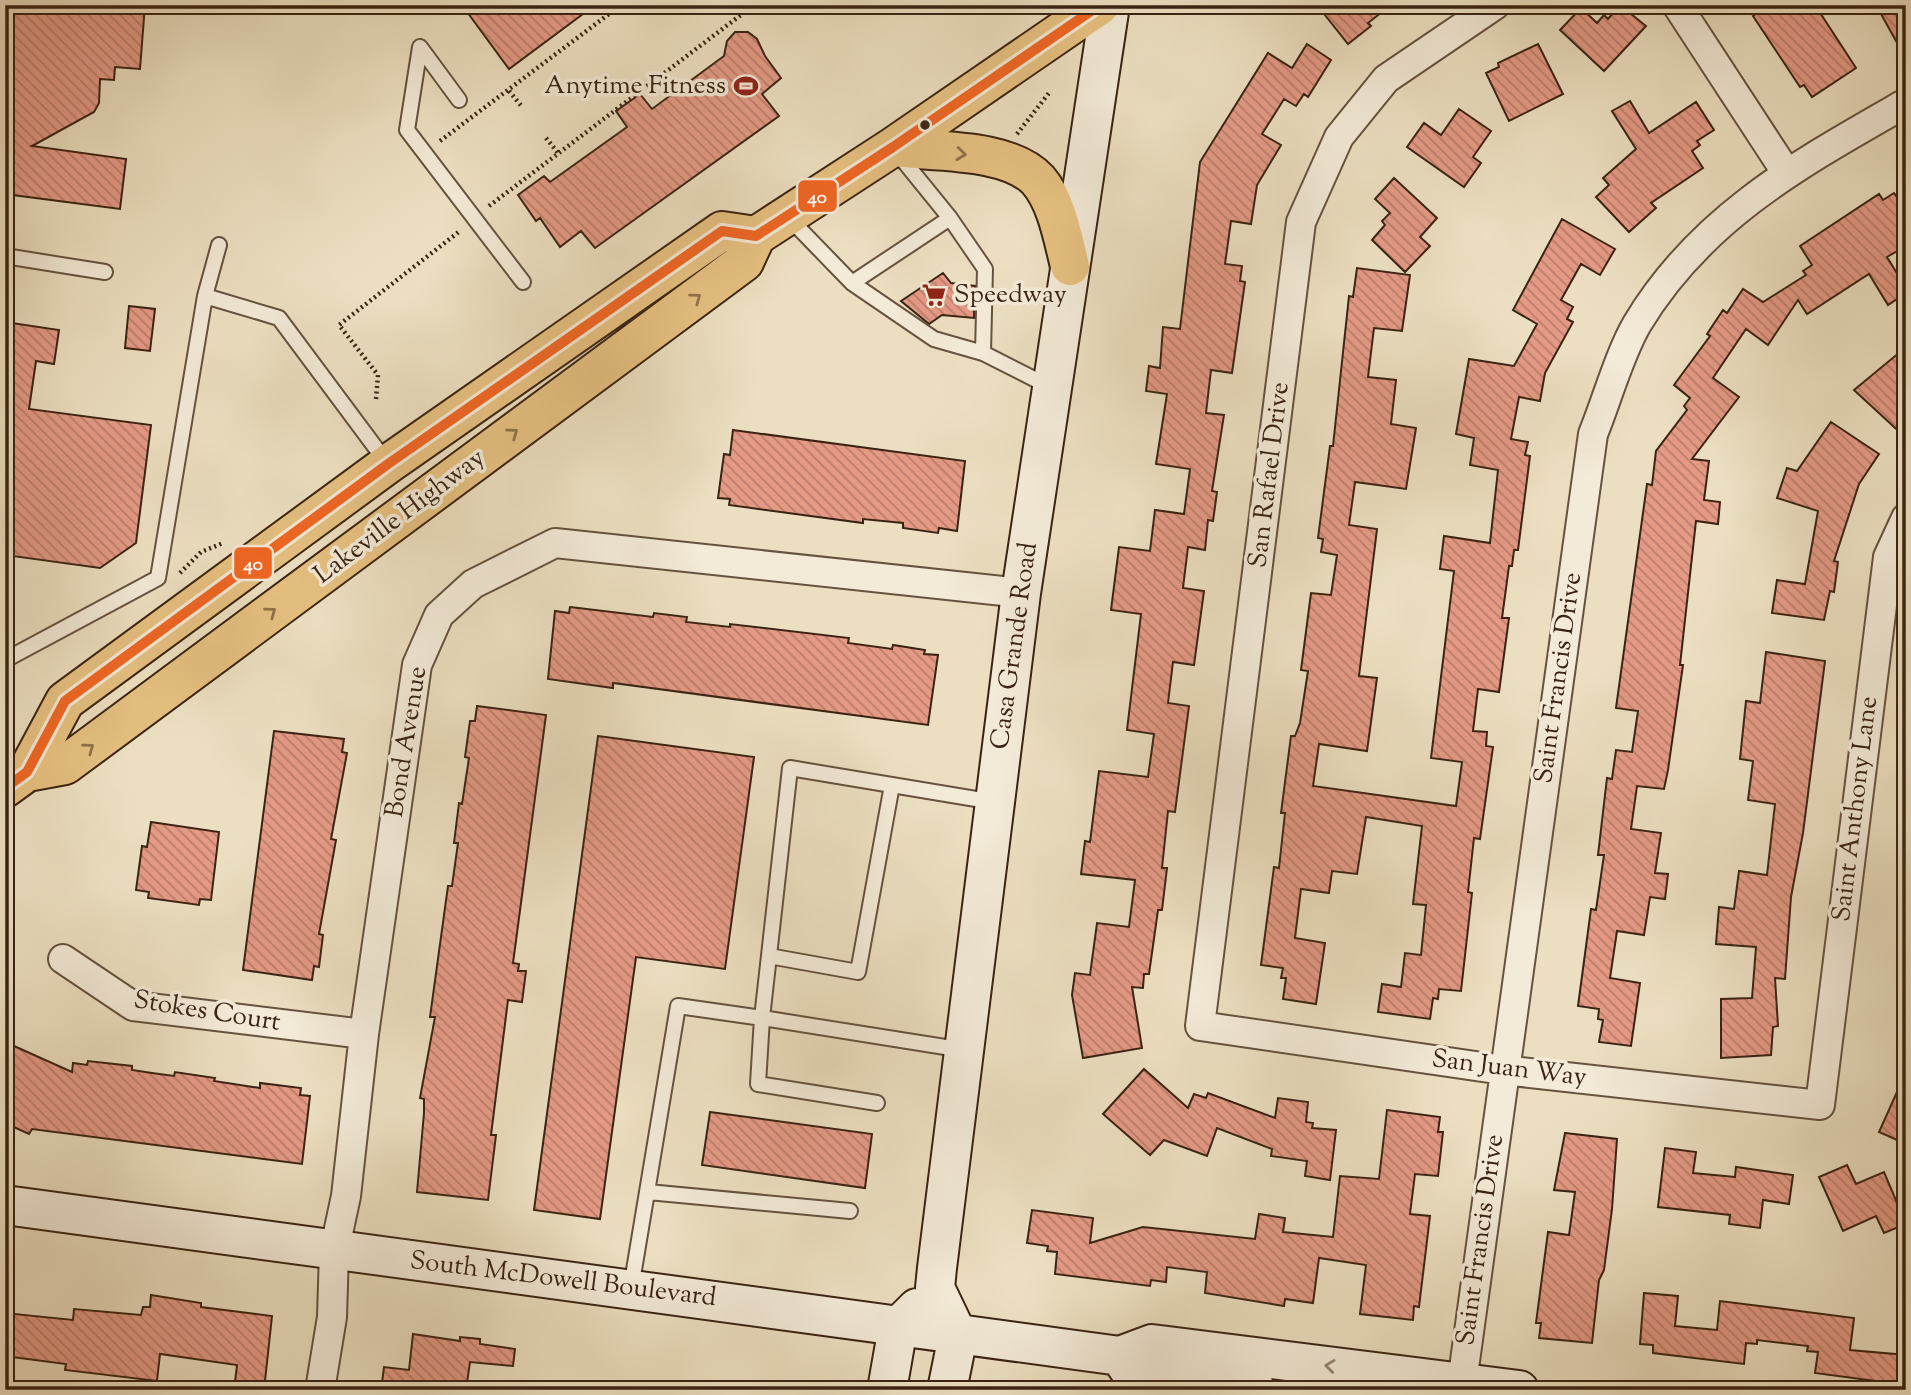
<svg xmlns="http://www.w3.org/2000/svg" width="1911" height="1395" viewBox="0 0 1911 1395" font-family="'Sorts Mill Goudy',serif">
<defs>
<pattern id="building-back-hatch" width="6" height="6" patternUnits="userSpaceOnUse" patternTransform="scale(1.75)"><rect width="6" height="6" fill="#e59a86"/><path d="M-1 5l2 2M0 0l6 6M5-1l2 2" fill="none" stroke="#bb7d6c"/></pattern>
</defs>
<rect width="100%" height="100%" fill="#ecdfc1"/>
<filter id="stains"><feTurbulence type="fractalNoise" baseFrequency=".00286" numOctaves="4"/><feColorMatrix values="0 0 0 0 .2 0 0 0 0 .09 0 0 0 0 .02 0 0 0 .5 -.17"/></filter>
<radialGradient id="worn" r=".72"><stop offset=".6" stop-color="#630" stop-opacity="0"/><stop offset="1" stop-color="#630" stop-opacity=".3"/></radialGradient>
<!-- building -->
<path fill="url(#building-back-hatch)" stroke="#3a2312" stroke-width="2" d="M5,5H145L140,69L115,67L114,80L100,79L99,103L94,112L32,146L126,159L120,209L5,194Z
M462,5H595L509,69Z
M1317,5H1391L1368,23L1371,26L1348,44Z
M1620,5L1646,26L1604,71L1560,30L1581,8L1597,23L1604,15L1608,19Z
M1768,5H1815L1856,68L1812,97L1804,85L1800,87L1753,16Z
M1876,5H1906V59Z
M735,32H748L757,39L765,56L781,78L762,94L779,116L595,248L581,231L560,247L540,218L536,221L518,195L544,176L550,182L627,127L616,111L640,94L652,109L724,56L727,41Z
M1307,44L1331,60L1308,97L1304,94L1296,106L1284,99L1262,134L1281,145L1257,185L1251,224L1231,221L1225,264L1242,266L1240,281L1245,282L1232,373L1211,370L1206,413L1224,415L1212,491L1217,492L1213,521L1208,520L1205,550L1188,547L1183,588L1204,591L1194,665L1173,662L1168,703L1189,706L1175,812L1168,811L1162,868H1167L1162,910H1158L1149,974H1144L1143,988L1132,987L1142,1048L1083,1058L1072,995L1075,973L1090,975L1097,923L1129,927L1135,880L1081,874L1085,841L1090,842L1099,771L1148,777L1154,734L1127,730L1141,614L1111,610L1119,547L1150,551L1155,510L1184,514L1190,469L1156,464L1167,394L1146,391L1149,366L1160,368L1163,327L1180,329L1200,162L1268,53L1292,68Z
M1538,44L1563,94L1509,121L1486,73L1499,67L1498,63Z
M1630,101L1649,133L1696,102L1714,130L1697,141L1700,145L1692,151L1703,168L1651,203L1656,208L1629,232L1596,197L1609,185L1603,178L1636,149L1612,111Z
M1459,109L1491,131L1473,157L1481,163L1464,187L1407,147L1424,123L1441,135Z
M1394,178L1437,218L1420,237L1430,246L1405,272L1372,240L1385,225L1382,221L1390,213L1375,199Z
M1894,193L1906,210V246L1887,257L1906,288V293L1888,305L1869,274L1807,314L1798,300L1768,345L1746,329L1713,378L1739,397L1692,459L1709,461L1704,500L1720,502L1718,524L1696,521L1680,665H1683L1668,770L1664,789L1637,786L1631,829L1661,833L1655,873L1668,874L1665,899L1650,897L1644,935L1617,931L1610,978L1640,983L1631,1046L1599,1042L1603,1020L1598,1019L1599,1009L1578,1006L1591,909L1596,910L1604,855H1598L1607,778L1612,779L1616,750L1632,752L1638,711L1616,708L1647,484L1652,485L1656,451L1687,410L1684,406L1690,398L1674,385L1710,336L1707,334L1723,310L1727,313L1743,289L1763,302L1806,275L1803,271L1812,265L1800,246L1879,194L1883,200Z
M1562,219L1615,249L1600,275L1581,264L1561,300L1573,307L1567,319L1573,322L1545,373L1540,401L1519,397L1511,439L1528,442L1525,455L1530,456L1518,550H1514L1512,566H1509L1502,618H1509L1499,692L1478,689L1473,731L1487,732L1486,746L1493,747L1480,839L1474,838L1468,892L1472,893L1461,991L1439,989L1438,999L1433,998L1430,1019L1378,1012L1382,984L1401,987L1405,953L1421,955L1426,905L1413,904L1422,826L1366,817L1357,874L1332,871L1329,893L1301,889L1295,938L1325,943L1316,1004L1283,999L1286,978H1281L1283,968L1261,965L1274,867L1279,868L1285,813H1281L1291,736H1295L1300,723L1308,671L1301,670L1311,593L1331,595L1337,555L1321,552L1323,539L1318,538L1330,446H1333L1349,296L1353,297L1357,268L1410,275L1402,331L1374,328L1368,377L1396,380L1391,424L1416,428L1406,489L1355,482L1349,525L1377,529L1359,676L1377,678L1367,751L1319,744L1313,786L1456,806L1462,762L1431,758L1454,571L1440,569L1444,536L1490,543L1498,470L1470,465L1474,438L1456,434L1469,359L1514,366L1537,324L1513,310Z
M943,273L951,283L975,286L974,318L942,315L929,324L901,301Z
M129,306L155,309L150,351L125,348Z
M5,322L59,330L54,364L36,361L29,409L151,425L136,543L100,568L5,555Z
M1906,347V438L1854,390Z
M1831,422L1879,454L1859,484L1834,561L1838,562L1834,592L1830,591L1824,620L1772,613L1777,580L1805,584L1818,511L1777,498L1787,468L1797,471Z
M733,430L965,461L957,531L939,528L938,533L903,528V523L863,519V523L729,505L730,499L718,498L724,454L730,455Z
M570,607L653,617L654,613L687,617L686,622L730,627V624L849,638L848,643L892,649L893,645L925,650L924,654L938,655L928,725L613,683V688L548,679L555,611L569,613Z
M1766,652L1825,661L1803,833L1791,897L1785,979L1775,978L1778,1026L1773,1027L1771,1055L1721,1058V999L1752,998L1756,947L1716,944L1719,907L1734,909L1739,871L1767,875L1775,804L1748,800L1753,761L1740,759L1746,701L1760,703Z
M477,706L546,715L513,963L519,964L518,971H526L522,1002L508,1000L491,1135H496L488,1200L417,1192L424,1113V1099L420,1098L435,1017H430L448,886H452L458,843H454L459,803L462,804L469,758L465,757L470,721H475Z
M274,731L344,739L342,752L347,753L331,839L336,840L319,934L323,935L319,967L314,966L312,980L243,970Z
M598,736L754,757L725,969L636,957L600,1219L534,1210Z
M151,822L219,832L211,900L200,899L199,905L148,898L149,892L136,890L142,846L147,847Z
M5,1042L72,1072L73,1063L87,1065L88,1061L132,1066V1070L152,1073L174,1076L175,1072L215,1078L214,1081L260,1088V1083L301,1088L300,1095L310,1096L302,1164L32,1129L29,1134L5,1123Z
M1144,1069L1188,1108L1194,1094L1206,1098L1208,1093L1275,1118L1278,1098L1308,1102L1306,1122L1313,1123L1312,1128L1336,1130L1330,1180L1305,1176L1307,1161L1271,1156L1272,1149L1217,1128L1207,1156L1164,1140L1150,1155L1103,1114Z
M1906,1072V1144L1879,1132Z
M1387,1110L1440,1117L1438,1132H1443L1438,1176L1415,1174L1410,1214L1430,1216L1419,1307L1414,1306L1413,1320L1360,1314L1366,1265L1319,1258L1313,1303L1285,1299L1284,1306L1205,1293L1207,1272L1167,1267L1166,1282L1151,1280L1150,1286L1055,1274L1057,1252L1047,1251L1048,1246L1027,1243L1032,1210L1093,1218L1090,1243L1143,1227L1255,1239L1259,1214L1285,1218L1283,1232L1333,1237L1340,1176L1379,1179Z
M710,1112L872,1134L865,1188L702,1165Z
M1565,1133L1617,1139L1612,1209L1604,1270L1599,1280L1592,1343L1539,1338L1541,1323H1536L1548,1232L1569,1235L1575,1192L1554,1190Z
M1665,1148L1696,1152L1693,1173L1735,1177L1736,1167L1793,1175L1789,1204L1763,1200L1760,1228L1729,1224L1730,1215L1658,1207Z
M1847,1165L1856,1184L1884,1172L1906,1224L1884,1233L1876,1216L1843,1231L1819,1177Z
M1644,1293L1678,1296L1675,1326L1717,1330L1720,1301L1854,1318L1850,1350L1906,1355V1385L1815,1373L1818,1352L1807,1351L1808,1346L1757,1340V1344L1746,1343L1744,1364L1653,1353V1345L1640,1344Z
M151,1295L201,1303V1307L272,1316L264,1390H234L237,1365L160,1354L157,1381L65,1370L66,1364L5,1356V1313L73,1320L74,1309L141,1315L143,1307H150Z
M413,1334L460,1341V1337L480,1339V1344L515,1349L513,1366L470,1362L466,1390H381L384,1367L409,1370Z"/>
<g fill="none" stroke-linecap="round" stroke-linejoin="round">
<!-- lane casing -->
<g stroke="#66523e" stroke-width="18">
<path id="lane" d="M459,100L420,47L407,130L523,282
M898,154L950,218L985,269L983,353
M788,217L852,283L934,339L983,353L1048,386
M219,245L205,296L279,318L387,463
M5,256L105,272
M852,283L950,218
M5,660L158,578L205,296
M769,956L858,972L892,785
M964,1050L762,1018L790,768L994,802
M648,1192L850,1211
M631,1288L678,1006L762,1018L758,1084L877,1103"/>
</g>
<!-- street casing -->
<g stroke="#66523e" stroke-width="32">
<path id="street" d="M1495,5L1386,79L1339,137L1301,222L1200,1026L1503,1070L1820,1105L1888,557L1906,518
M1677,5L1786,172
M63,959L133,1006L364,1034
M320,1390L332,1317L334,1252L346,1196L364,1034L417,665L439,615L473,584L555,543L1021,593
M1461,1390L1593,434C1607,400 1619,355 1637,324C1701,217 1801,163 1906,103"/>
</g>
<!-- secondary casing -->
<g stroke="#3a2312" stroke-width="42">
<path id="secondary" d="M5,1205L1120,1356L1152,1344L1519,1390
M1120,1356L1132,1374L1256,1390
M887,1390L898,1327L917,1308
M947,1390L958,1336L935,1288L937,1268L1021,593L1110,5"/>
</g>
<!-- primary casing -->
<g stroke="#3a2312" stroke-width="42">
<path id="primary" d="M893,147C935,152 1008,148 1038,180C1057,202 1063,238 1070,266
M27,772L65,765L744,262L756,236L893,147L1100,5
M5,788L27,772L65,701L388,464L722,231L756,236"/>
</g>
<!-- path -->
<path stroke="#3a2312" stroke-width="4.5" stroke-dasharray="2 3.5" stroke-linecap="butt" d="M509,91L523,108
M1017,134L1049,93
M546,138L559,154
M440,141L621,5
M489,206L754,5
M376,399L378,375L339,325L460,231
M180,573L201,552L223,543"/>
<!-- lane -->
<use href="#lane" stroke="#f3ead7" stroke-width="14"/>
<!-- street -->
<use href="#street" stroke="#f3ead7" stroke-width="28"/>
<!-- secondary -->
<use href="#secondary" stroke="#f3ead7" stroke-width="38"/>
<!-- primary -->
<use href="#primary" stroke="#e6c080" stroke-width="38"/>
<!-- bus-1 casing -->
<g stroke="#f3ead7" stroke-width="16">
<path id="bus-1" d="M5,788L27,772L65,701L388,464L722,231L756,236L893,147L1100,5"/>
</g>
<!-- bus-1 -->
<use href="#bus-1" stroke="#f16623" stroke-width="10"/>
</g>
<!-- one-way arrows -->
<defs><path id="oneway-chevron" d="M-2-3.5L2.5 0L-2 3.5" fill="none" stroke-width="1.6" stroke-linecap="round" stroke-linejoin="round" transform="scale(1.75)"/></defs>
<g stroke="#907249">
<use href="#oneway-chevron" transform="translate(961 154) rotate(6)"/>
<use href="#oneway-chevron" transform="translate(696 298) rotate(-37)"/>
<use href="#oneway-chevron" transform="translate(513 433) rotate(-36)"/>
<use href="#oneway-chevron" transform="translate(271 612) rotate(-37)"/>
<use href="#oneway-chevron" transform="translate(89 748) rotate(-37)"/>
</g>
<use stroke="#968674" href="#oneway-chevron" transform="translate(1330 1366) rotate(-173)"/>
<!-- icons -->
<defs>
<g id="stadium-bare" transform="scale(1.89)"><path d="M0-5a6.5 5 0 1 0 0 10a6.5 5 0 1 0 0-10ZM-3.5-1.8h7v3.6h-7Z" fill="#8f2418" stroke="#f3ead7" stroke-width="2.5" paint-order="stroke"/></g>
<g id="supermarket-bare" transform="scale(1.89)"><path d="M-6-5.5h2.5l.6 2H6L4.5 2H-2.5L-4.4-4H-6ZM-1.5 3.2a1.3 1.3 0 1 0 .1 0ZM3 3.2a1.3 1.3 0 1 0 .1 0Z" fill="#8f2418" stroke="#f3ead7" stroke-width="2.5" paint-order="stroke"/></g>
</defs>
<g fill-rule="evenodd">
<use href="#stadium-bare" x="746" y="86"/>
<use href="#supermarket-bare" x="934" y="295"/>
</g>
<!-- markers -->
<circle fill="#3a2312" stroke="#f3ead7" stroke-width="2.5" cx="925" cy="125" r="6"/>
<g text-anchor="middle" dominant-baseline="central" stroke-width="7" stroke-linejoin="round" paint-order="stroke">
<!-- poi labels -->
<g font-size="26" fill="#3a2312" stroke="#f3ead7" text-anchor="end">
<text x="726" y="86">Anytime Fitness</text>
<text x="954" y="295" text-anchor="start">Speedway</text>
</g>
<!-- street labels -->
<g font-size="26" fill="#3a2312" stroke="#f3ead7">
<text transform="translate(1270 475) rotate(-83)">San Rafael Drive</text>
<text transform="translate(400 517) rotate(-37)">Lakeville Highway</text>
<text transform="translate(1015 646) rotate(-82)">Casa Grande Road</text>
<text transform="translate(1559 678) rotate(-82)">Saint Francis Drive</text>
<text transform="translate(407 742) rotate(-81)">Bond Avenue</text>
<text transform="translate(1856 809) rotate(-83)">Saint Anthony Lane</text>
<text transform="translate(207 1012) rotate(9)">Stokes Court</text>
<text transform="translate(1509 1069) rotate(7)">San Juan Way</text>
<text transform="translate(1481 1240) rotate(-82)">Saint Francis Drive</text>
<text transform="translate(563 1280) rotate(7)">South McDowell Boulevard</text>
</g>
</g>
<g stroke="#f3ead7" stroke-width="2.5">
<rect x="797" y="179" width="41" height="34" rx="7" fill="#f16623"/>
<rect x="233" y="546" width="40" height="34" rx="7" fill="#f16623"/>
</g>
<g font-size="19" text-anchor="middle" font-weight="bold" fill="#fff">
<text x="817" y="203">40</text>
<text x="253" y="570">40</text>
</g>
<!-- margin -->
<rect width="1911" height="1395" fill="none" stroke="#ecdfc1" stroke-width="28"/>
<rect x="7" y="7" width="1897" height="1381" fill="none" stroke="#3a2312" stroke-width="3.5"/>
<rect x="14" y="14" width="1883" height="1367" fill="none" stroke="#3a2312" stroke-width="2"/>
<rect width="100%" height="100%" filter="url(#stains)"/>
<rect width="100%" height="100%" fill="url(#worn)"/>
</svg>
